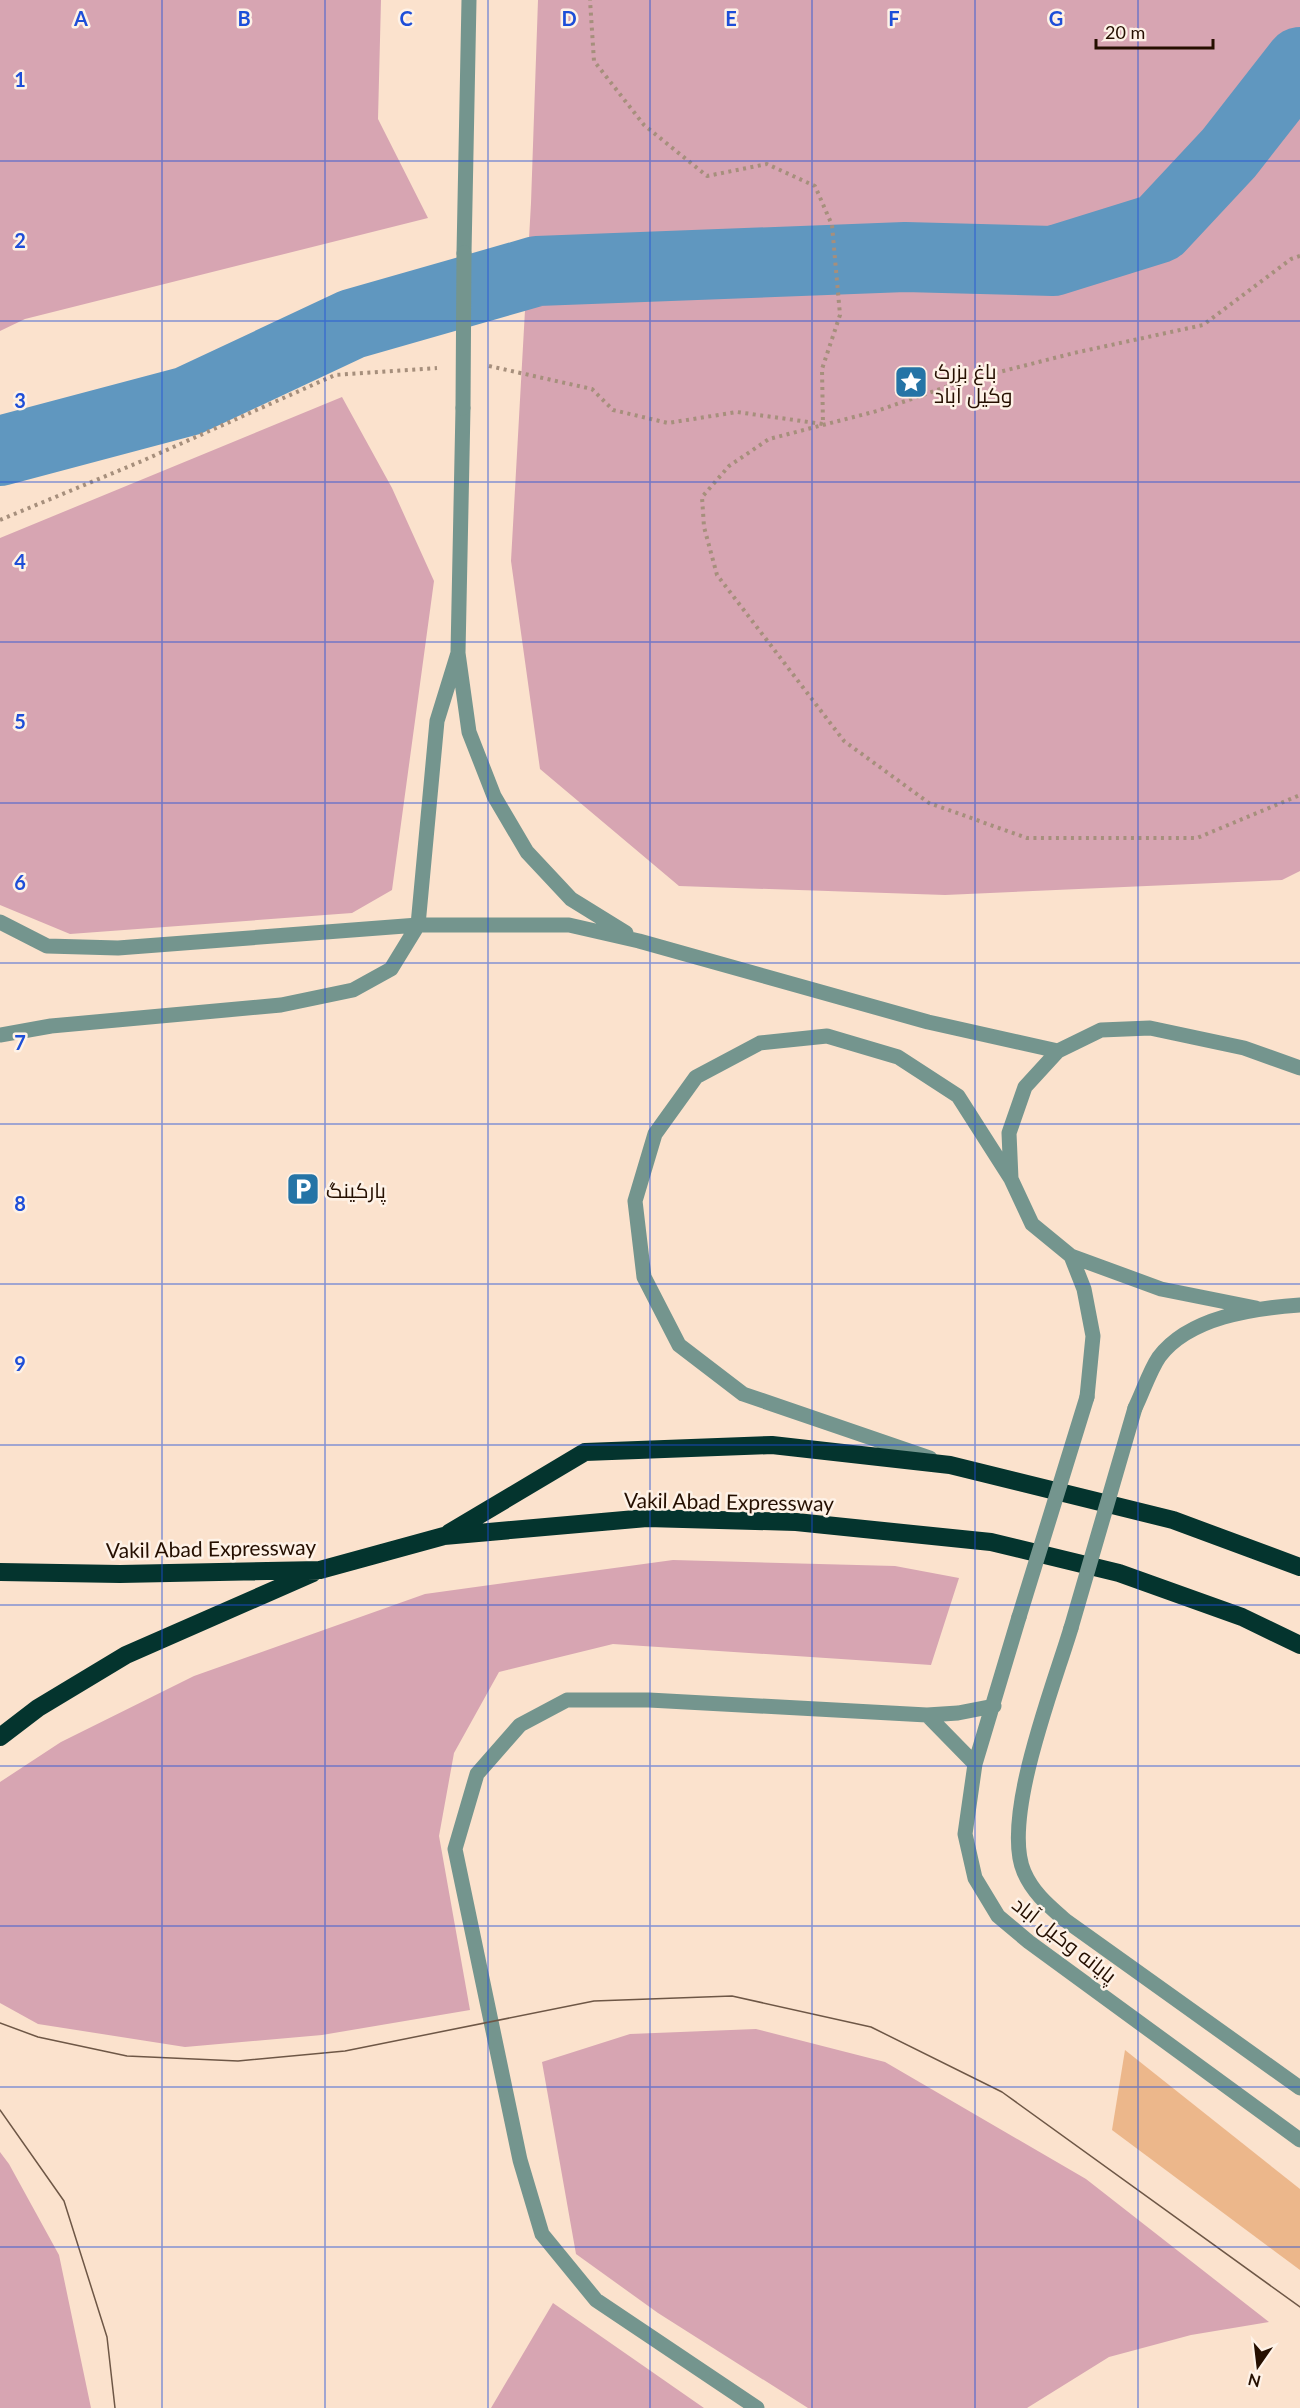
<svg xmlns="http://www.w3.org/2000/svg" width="1300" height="2408" viewBox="0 0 1300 2408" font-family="Lato,Cairo,sans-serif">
<rect width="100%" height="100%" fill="#fbe2cd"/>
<!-- green -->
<path fill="#d7a5b2" d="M0,0H381L378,119L428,218L25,319L0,331Z
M538,0H1300V871L1282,880L945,895L679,886L540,769L511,561L531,203Z
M342,397L392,488L434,581L392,890L352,913L70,934L0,905V538Z
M673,1560L895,1566L959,1578L931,1665L613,1644L499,1672L454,1753L439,1836L470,2010L322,2035L185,2047L38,2024L0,2003V1782L61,1742L194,1676L425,1594Z
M756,2029L885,2062L1086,2179L1269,2322L1191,2335L1109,2357L1027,2408H808L658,2313L576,2254L542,2062L630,2034Z
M0,2152L9,2164L59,2255L91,2408H0Z
M553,2303L704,2408H491Z"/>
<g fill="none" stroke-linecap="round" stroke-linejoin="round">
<!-- river -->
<path stroke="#6097bf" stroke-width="70" d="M0,451L188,401L352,324L537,271L905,257L1053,261L1159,228L1229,153L1300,62"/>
</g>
<!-- building -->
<path fill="#ecb78b" d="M1125,2050L1300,2189V2270L1112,2130Z"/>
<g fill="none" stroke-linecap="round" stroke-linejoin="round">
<!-- path -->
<path stroke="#a68f7c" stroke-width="4" stroke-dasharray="3 4.5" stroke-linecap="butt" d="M1300,256L1291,259L1203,325L1074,353L960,382L877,411L769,439L729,466L702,497L704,527L717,575L844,741L929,803L1027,838H1197L1300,795
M489,366L592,389L613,410L668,423L737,412L823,424L822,369L840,315L832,225L815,186L767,164L707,176L644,125L594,61L590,0
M0,520L142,461L335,375L437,368"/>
<!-- minor -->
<path stroke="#74958e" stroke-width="15" d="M464,253L469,0
M463,408L458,653L469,732L494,796L527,852L571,899L626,933
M0,922L47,946L118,948L418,925H569L639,941L928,1022L1058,1051
M0,1035L51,1026L281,1005L353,990L391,969L418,925L437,721L458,653
M1011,1179L1009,1133L1025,1087L1058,1051L1101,1030L1150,1028L1244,1048L1300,1068
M1071,1256L1084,1289L1093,1336L1087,1397
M1135,1408C1143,1392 1149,1372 1159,1357C1189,1317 1254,1308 1300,1305
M930,1458L743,1394L679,1345L644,1277L635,1201L655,1134L696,1077L760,1043L827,1036L898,1057L958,1096L1011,1179L1032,1224L1071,1256L1161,1289L1256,1308
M1019,1617L975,1764L965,1834L975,1878L998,1916L1029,1942L1300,2140
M1071,1628C1054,1685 1001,1819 1024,1872C1033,1893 1049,1906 1065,1920L1300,2088
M927,1715L975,1764
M757,2408L596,2300L542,2234L520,2160L455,1849L477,1774L520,1725L567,1700H649L927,1715L958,1713L994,1706"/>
<!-- highway -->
<path stroke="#04342e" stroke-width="18" d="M449,1533L585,1452L772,1445L950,1465L1173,1520L1300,1567
M0,1572L120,1574L320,1570L444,1536L647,1518L796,1522L991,1542L1119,1573L1242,1617L1300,1645
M0,1737L38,1708L126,1655L313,1573"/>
<!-- tram -->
<path stroke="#6e5746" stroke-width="1.5" d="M0,2023L38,2037L127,2056L238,2061L345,2051L594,2001L732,1996L871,2027L1002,2092L1300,2307
M0,2110L64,2201L107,2337L115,2408"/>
<!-- minor-bridge -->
<path stroke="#74958e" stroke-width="15" d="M463,408L464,253
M1019,1617L1087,1397
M1071,1628L1135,1408"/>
</g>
<!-- grid -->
<path fill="none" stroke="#1d4ed8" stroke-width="1.5" stroke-opacity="0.55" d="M162,0V2408M325,0V2408M488,0V2408M650,0V2408M812,0V2408M975,0V2408M1138,0V2408M0,161H1300M0,321H1300M0,482H1300M0,642H1300M0,803H1300M0,963H1300M0,1124H1300M0,1284H1300M0,1445H1300M0,1605H1300M0,1766H1300M0,1926H1300M0,2087H1300M0,2247H1300"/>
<!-- icons -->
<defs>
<g id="sight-square" transform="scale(1.725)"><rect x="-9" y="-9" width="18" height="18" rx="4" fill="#2574a6" stroke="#fef2e7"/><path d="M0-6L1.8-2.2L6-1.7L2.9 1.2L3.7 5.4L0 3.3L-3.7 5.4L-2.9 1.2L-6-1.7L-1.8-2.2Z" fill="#fff"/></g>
<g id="parking-square" transform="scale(1.725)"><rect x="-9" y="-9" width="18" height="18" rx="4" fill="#2574a6" stroke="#fef2e7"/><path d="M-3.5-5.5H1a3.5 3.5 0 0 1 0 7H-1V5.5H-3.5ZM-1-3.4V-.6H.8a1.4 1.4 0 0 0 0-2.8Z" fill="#fff"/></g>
</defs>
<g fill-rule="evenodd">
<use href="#sight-square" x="911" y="382"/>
<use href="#parking-square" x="303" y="1189"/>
</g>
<g text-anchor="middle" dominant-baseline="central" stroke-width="5" stroke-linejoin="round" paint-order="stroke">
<!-- poi labels -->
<g font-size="21" fill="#250f00" stroke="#fef2e7" text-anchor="start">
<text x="934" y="370">باغ بزرک<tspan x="934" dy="24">وکیل آباد</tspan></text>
<text x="326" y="1189">پارکینگ</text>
</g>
<!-- street labels -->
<g font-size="21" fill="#250f00" stroke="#fef2e7">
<text transform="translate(729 1501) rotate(1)">Vakil Abad Expressway</text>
<text transform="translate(211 1548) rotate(-1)">Vakil Abad Expressway</text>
<text transform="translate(1065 1939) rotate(38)">پایانه وکیل آباد</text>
</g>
</g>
<g font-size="20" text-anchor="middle" font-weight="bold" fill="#1d4ed8" stroke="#fef2e7" stroke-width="5" stroke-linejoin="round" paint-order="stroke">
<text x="81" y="26">A</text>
<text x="244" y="26">B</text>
<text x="406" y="26">C</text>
<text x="569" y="26">D</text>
<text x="731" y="26">E</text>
<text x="894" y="26">F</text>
<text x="1056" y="26">G</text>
<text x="20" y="87">1</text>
<text x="20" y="248">2</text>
<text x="20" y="408">3</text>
<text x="20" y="569">4</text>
<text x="20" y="729">5</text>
<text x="20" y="890">6</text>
<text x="20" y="1050">7</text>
<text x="20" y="1211">8</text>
<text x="20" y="1371">9</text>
</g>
<!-- north arrow -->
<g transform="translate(1258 2366) rotate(194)" stroke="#fef2e7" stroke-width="4.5" paint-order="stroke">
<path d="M0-4.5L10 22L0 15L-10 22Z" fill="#250f00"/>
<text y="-9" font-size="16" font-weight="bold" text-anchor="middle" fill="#250f00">N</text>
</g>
<!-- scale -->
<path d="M1096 39v9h117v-9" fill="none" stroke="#250f00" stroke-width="3"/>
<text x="1105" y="39" font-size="18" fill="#250f00" stroke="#fef2e7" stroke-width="4.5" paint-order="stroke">20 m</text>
</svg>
